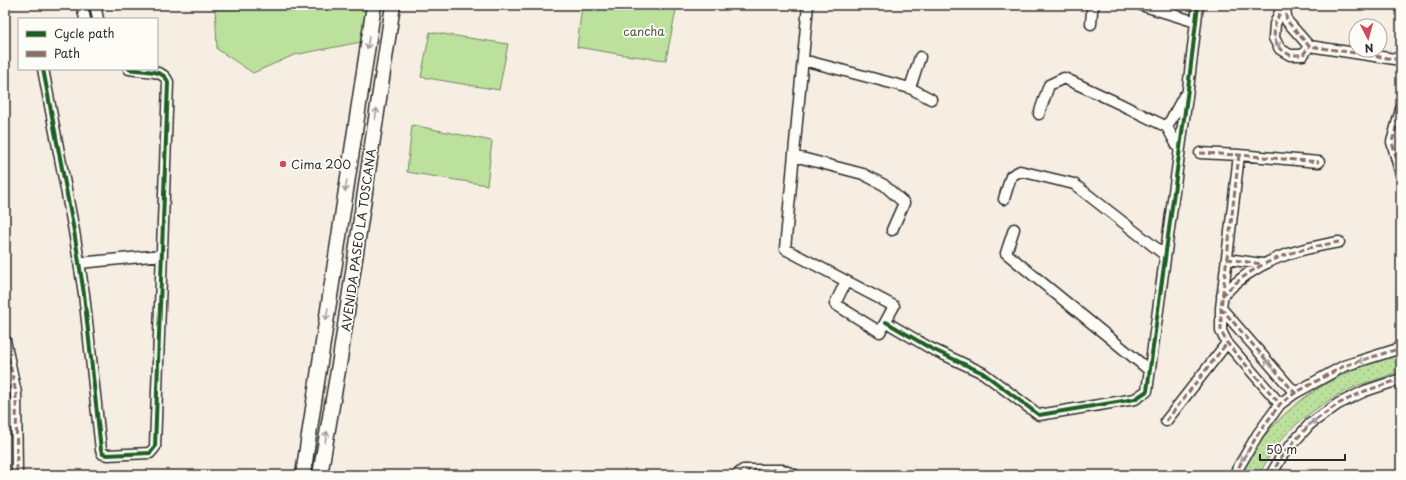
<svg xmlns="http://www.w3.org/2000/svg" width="1406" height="480" viewBox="0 0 1406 480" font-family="'Playpen Sans',sans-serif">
<defs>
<pattern id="grass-dots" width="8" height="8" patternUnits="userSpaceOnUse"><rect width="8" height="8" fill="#bbe19c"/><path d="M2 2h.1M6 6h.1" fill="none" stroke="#a1c187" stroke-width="1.8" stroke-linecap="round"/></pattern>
</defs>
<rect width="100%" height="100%" fill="#f6eee2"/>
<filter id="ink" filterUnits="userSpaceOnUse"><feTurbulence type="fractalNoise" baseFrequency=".025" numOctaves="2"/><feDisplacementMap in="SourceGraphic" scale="8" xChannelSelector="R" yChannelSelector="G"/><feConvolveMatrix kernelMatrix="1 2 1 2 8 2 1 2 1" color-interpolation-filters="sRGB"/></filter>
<g filter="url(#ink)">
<!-- grass -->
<path fill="url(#grass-dots)" stroke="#738664" d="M1398,355L1401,357V368C1388,379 1370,380 1355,387C1327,399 1295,421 1276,446C1270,455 1264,465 1259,475H1241C1245,466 1249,456 1255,448C1291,398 1340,370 1398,355Z"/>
<!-- park -->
<path fill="#bbe19c" stroke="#738664" d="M215,5H367L361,42L294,55L253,73L217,49Z
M582,5H677L666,60L624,55L577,47Z
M430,32L508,44L499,90L421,77Z
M412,125L492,141L487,185L407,172Z"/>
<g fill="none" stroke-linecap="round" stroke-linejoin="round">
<!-- street casing -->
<g stroke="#2b2b2b" stroke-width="13">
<path id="street" d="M82,5L85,19
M95,5L98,19
M808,5L785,249L894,306L880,332L835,304L846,281
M1141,5L1196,22
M1283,5L1275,24L1274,38L1280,49L1290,55H1303L1309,46
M1284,5L1287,21L1309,46L1401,60
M1091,24L1092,11L1094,5
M803,60L910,88L931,99
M43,69L74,231L84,294L101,450L103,454L107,455L150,453L155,447L168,82C163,68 141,72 129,69
M910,88L920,57
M1401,109L1392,142L1401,175
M1039,114L1049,85L1064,78L1118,103L1167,127L1179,149
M1167,127L1184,96
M1200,153L1239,155L1319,162
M1239,155L1221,308V331L1227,343L1280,404
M794,156L863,174L884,185L904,203L892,230
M1004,199L1011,176L1020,171L1074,184L1165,255
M1014,229L1006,253L1149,370
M1227,259L1262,264
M79,263L162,255
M1222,296C1255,261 1292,250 1339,242
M1221,308L1295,393
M886,322L930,348L983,373L1039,415L1135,399L1147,391L1188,89L1198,5
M5,340L16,393L17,475
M1166,421L1227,343
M737,475L743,470H783L795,475
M1234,475L1258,434L1280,404L1295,393L1344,366L1401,348
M1271,475L1283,454L1310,424L1338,404L1365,391L1401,379"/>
</g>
<!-- secondary casing -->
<g stroke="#2b2b2b" stroke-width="17">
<path id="secondary" d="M303,475C327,318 349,161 374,5
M320,475L340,359L393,5"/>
</g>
<!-- street -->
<use href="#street" stroke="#fdfcf7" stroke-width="10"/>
<!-- secondary -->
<use href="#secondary" stroke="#fdfcf7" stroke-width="14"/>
<!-- quiet -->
<path stroke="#8d6e63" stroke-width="3" stroke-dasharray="6 3" stroke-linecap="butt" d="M1283,5L1275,24L1274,38L1280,49L1290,55H1303L1309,46
M1284,5L1287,21L1309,46L1401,60
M1401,109L1392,142L1401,175
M1200,153L1239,155L1319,162
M1239,155L1221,308V331L1227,343L1280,404
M1227,259L1262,264
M1222,296C1255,261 1292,250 1339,242
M1221,308L1295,393
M5,340L16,393L17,475
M1166,421L1227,343
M737,475L743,470H783L795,475
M1234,475L1258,434L1280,404L1295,393L1344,366L1401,348
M1271,475L1283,454L1310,424L1338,404L1365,391L1401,379"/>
<!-- cycleway casing -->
<g stroke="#fdfcf7" stroke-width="6">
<path id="cycleway" d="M43,69L74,231L84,294L101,450L103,454L107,455L150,453L155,447L168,82C163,68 141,72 129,69
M886,322L930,348L983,373L1039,415L1135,399L1147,391L1188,89L1198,5"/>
</g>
<!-- cycleway -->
<use href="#cycleway" stroke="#1b5e20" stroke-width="4"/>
</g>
<!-- one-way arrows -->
<defs><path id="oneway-shaft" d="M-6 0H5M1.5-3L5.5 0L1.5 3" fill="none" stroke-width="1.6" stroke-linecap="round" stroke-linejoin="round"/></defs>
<g stroke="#9e9e9b">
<use href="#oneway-shaft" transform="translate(1277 42) rotate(69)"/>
<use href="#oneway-shaft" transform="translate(368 43) rotate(99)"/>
<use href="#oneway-shaft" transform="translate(376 114) rotate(-81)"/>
<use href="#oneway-shaft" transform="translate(346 186) rotate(98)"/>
<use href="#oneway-shaft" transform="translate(327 314) rotate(99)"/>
<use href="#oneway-shaft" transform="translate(1364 360) rotate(162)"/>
<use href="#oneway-shaft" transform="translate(1269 364) rotate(-131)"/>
<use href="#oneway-shaft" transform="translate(1312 423) rotate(-39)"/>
<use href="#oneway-shaft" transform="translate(326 437) rotate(-80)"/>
<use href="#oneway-shaft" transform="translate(1244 456) rotate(121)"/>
</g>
</g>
<!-- markers -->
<circle fill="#d1495b" stroke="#fdfcf7" stroke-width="1.5" cx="283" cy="164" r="4"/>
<g text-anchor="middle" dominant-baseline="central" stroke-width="3.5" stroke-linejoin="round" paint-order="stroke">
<!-- park labels -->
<g font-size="12" fill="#4f5847" stroke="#fdfcf7">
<text x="644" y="31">cancha</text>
</g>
<!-- poi labels -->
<g font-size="12" fill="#2b2b2b" stroke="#fdfcf7" text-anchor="start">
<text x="291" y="164">Cima 200</text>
</g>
<!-- street labels -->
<g font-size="12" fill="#2b2b2b" stroke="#fdfcf7">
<text transform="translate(358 240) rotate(-82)">AVENIDA PASEO LA TOSCANA</text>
</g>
</g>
<!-- margin -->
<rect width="1406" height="480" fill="none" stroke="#fdfcf7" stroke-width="20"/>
<rect x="10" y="10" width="1386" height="460" fill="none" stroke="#2b2b2b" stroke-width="1.5" filter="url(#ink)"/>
<!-- legend -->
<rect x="18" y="18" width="140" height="52" fill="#fdfcf7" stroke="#a9a8a5"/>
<rect x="26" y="31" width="20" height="6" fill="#1b5e20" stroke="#a9a8a5"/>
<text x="54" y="38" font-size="12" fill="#2b2b2b">Cycle path</text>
<rect x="26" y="51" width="20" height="6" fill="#8d6e63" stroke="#a9a8a5"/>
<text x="54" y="58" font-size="12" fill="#2b2b2b">Path</text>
<!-- north arrow -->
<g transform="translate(1368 38) rotate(174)"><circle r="19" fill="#fdfcf7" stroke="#a9a8a5"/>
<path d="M0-3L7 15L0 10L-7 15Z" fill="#d1495b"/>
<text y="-6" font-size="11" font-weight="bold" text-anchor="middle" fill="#2b2b2b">N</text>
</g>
<!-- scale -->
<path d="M1260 454v6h85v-6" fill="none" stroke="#2b2b2b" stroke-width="2"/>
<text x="1266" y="454" font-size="12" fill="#2b2b2b" stroke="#fdfcf7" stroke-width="3" paint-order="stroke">50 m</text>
</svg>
